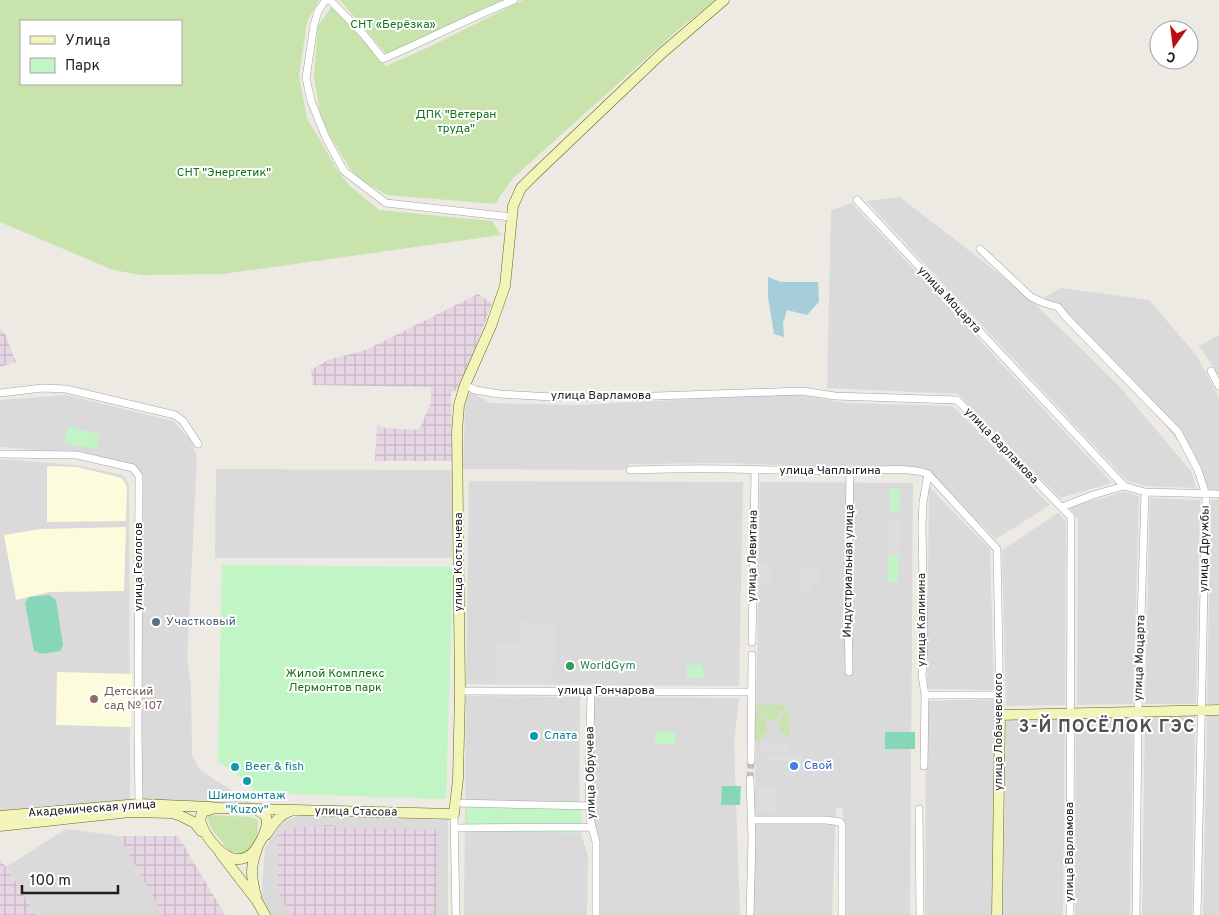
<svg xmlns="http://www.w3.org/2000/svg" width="1219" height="915" viewBox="0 0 1219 915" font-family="Overpass,sans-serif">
<defs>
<pattern id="industrial-grid" width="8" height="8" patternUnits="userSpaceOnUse" patternTransform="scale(1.25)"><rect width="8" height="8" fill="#e6d5e3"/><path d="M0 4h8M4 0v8" fill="none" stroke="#c5b6c2"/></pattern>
</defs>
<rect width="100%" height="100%" fill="#edeae3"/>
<!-- residential -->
<path fill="#dbdada" d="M900,197L1025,294L1118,385L1191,471L1196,488L1146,486L1127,481L866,201Z
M852,203L1112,483L1060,498L958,394L827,388L831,210Z
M1061,288L1149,300L1197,356L1219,397V493L1211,494L1200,469L1127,377L1045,297Z
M1219,335V376L1199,346Z
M469,391L490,403L578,405L794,394L846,403L953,406L1050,505L996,539L924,468H847L729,463L630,464L624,470L463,469L465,406Z
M66,395L173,421L192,441L197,458L187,659L191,686L192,755L200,770L251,803L142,801L141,481L129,465L78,453L0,447V400Z
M0,459L76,465L123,475L129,485L130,802L0,814Z
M216,469L452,470V558H215Z
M469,481L743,482L739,686L466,684Z
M760,482L913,483L910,915H843V809L836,807L832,915H753Z
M929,487L990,549L994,690L927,689Z
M1124,492L1139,496L1133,704L1077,705L1078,519L1069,507Z
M1150,498L1200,500L1196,704H1145Z
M1219,499V704H1207L1211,500Z
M1058,513L1066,521L1065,705L1006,706L1002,550Z
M466,696L580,697L579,828L588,856L587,915H464Z
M591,697L739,698L734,742L740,915H599V854L591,827Z
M998,699L994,915H925L926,701Z
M1133,716L1130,915H1075L1076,717Z
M1145,716H1195L1192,915H1142Z
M1207,716H1219V915H1203Z
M1006,717H1065L1063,915H1003Z
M297,816L448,820V915H270L261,900L265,848L283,822Z
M66,829L119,836L163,915H36L6,867Z"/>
<!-- industrial -->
<path fill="url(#industrial-grid)" d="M478,294L492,303L460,388L451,393L452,461H375L377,425L384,428L419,430L431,403V387L313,385L311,370L328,360L366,350Z
M0,329L5,334L16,362L0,367Z
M331,825L342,828L438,830L436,915H292L281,899L278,888V835L282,831L301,827Z
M119,836H178L225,915H163Z
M0,860L6,867L36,915H0Z"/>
<!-- education -->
<path fill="#fcfcdd" d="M47,466L77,467L122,478L127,487L126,521L47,522Z
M126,527L124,591L49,592L16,600L4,535L41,529Z
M57,672L132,674L131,727L56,725Z"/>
<!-- grass -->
<path fill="#c8e4ac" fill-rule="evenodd" d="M0,0H319L307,22L299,76L307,118L338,171L349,185L379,210L492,221L501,235L223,274L142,275L113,270L0,222ZM21,21H181V84H21Z
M340,0H503L387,55Z
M523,0H717L680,28L513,178L495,204L387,195L359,179L349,167L321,121L314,77L318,26L332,6L386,66L429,47Z
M755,705H786L775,720L769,721L755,707Z
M788,708L789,739L780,731V724L778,721Z
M755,711L768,723L766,725L768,730L758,743L755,740Z
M211,815L251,817L258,820L257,840L245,854L229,851L211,828L207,817Z"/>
<!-- park -->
<path fill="#c2f5c6" d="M69,427L100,434L96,449L64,443Z
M890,489H900L899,511H890Z
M889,555H899L898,582H888Z
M222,565L453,567L446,799L257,793L236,774L218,761Z
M686,665H703V678H687Z
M655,732H675V744H655Z
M581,801L582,833L466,832V802Z"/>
<!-- pitch -->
<path fill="#86d7b7" d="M49,595L56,600L63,645L60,651L42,654L34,651L25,603L29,597Z
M885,732H915V749H885Z
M722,786H741L740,805H721Z"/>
<!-- parking -->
<path fill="#ddd" d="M889,519H900L899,553H889Z
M755,563H771L770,585L754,584Z
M799,569H819V583H811V597L804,596V589H799Z
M519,622L555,623L553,685L497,683V644L519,643Z
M761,742L789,743V751L761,750Z
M770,755H802V761H770Z
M757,788H777V812L757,811Z"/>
<!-- water -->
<path fill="#a6cdd8" d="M768,277L781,282H818L819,302L807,315L787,310L783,323L784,337L774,334L768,297Z"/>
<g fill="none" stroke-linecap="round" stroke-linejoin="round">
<!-- street-tunnel -->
<path stroke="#c3c1bb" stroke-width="7" stroke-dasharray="7 3.5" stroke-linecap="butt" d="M750,779L751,761"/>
<!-- street casing -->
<g stroke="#a4a4a4" stroke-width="8">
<path id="street" d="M326,0L318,11L314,25L306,78L311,101L326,138L344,171L386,203L511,217
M330,0L364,35L383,59C427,40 469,18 514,0
M857,200L1124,486
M980,249L1031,297L1044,303L1058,307L1065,316L1178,432L1198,470L1206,495L1197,915
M1211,371L1219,386
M465,385L475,390L499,394L553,397H628L802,391L835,396L956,400L958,401L1071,517L1070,915
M0,393L42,388L66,389L175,415L183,421L198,444
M0,454L77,455L133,468L139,476L138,731L139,804
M630,470C663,469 696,468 730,469C769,470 808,471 848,471C870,471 908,466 928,474L997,549L1000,715
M1062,507L1093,495L1124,486L1145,492L1219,494
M752,642L755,471
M849,672L848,608L850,471
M460,691L751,692
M591,691L589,781L590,819L596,842V915
M925,695H1000
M751,761L752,655
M924,766L925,695L922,676L924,645L922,526L923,502L928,474
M456,803L590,806
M919,809L920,915
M454,814L456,915
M751,820H826L840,822L842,825V915
M455,828L592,827
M750,915L752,838L750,779
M1136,915L1138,713L1145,492"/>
</g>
<!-- secondary casing -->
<g stroke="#616b0c" stroke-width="11">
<path id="secondary" d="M257,810C260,812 264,813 266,817C270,827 257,852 247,857C226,867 205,837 200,820L202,812L215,808L454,814L458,779L460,691L457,432L459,405L465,385L491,326L505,286L513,206L521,188L532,177L661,54L724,0
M0,816L139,804L211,807
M0,826L130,812L171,813L179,815L195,823L201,831
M266,835C273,825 279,814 291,811
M220,853L257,901L265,915
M256,896C251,876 250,868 257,849
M997,915L1000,715L1219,710"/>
</g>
<!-- street -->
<use href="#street" stroke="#fff" stroke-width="7"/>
<!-- secondary -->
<use href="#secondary" stroke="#f2f4ba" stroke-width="10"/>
</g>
<!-- markers -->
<circle fill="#5c6f8a" stroke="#fff" stroke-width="2" cx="156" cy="622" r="5"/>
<circle fill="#2e9e5b" stroke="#fff" stroke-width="2" cx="570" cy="666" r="5"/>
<circle fill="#8d6e63" stroke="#fff" stroke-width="2" cx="94" cy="699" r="5"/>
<g fill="#0f9aa8" stroke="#fff" stroke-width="2">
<circle cx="534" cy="736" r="5"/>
<circle cx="235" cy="767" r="5"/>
<circle cx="247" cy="781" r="5"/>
</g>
<circle fill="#3f7fe0" stroke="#fff" stroke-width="2" cx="794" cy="766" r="5"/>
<g text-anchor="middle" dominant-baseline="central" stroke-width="4" stroke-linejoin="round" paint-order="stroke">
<!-- park labels -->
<g font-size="12" fill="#13721b" stroke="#fff">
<text x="393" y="25">СНТ «Берёзка»</text>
<text x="456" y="115">ДПК "Ветеран<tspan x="456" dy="14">труда"</tspan></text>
<text x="224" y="173">СНТ "Энергетик"</text>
<text x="335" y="674">Жилой Комплекс<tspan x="335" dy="14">Лермонтов парк</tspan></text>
</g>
<!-- street labels -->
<g font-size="12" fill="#1d1d1d" stroke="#fff">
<text transform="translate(949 300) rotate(47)">улица Моцарта</text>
<text x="601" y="396">улица Варламова</text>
<text transform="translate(1001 446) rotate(46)">улица Варламова</text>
<text x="830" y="471">улица Чаплыгина</text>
<text transform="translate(1205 549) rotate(-89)">улица Дружбы</text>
<text transform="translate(753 556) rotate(-89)">улица Левитана</text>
<text transform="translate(459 562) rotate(-90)">улица Костычева</text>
<text transform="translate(139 567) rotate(-90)">улица Геологов</text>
<text transform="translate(849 571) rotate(-89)">Индустриальная улица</text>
<text transform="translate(922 620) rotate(-90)">улица Калинина</text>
<text transform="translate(1140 658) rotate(-88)">улица Моцарта</text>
<text x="606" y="691">улица Гончарова</text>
<text transform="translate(999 732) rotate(-90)">улица Лобачевского</text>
<text transform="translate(591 773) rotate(-91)">улица Обручева</text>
<text transform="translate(92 809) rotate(-4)">Академическая улица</text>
<text transform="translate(356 812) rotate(1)">улица Стасова</text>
<text transform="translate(1070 852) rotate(-90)">улица Варламова</text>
</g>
<!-- service labels -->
<g font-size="12" fill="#4e5e75" stroke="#fff" text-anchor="start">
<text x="166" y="622">Участковый</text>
</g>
<!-- leisure labels -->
<g font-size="12" fill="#27864d" stroke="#fff" text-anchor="start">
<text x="580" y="666">WorldGym</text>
</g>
<!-- education labels -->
<g font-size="12" fill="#785e54" stroke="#fff" text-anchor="start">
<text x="104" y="692">Детский<tspan x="104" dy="14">сад № 107</tspan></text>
</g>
<!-- culture labels -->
<g font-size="12" fill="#0d838f" stroke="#fff" text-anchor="start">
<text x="544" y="736">Слата</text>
<text x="245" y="767">Beer &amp; fish</text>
<text x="247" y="796" text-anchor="middle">Шиномонтаж<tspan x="247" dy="14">"Kuzov"</tspan></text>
</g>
<!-- shop labels -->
<g font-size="12" fill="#366cbe" stroke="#fff" text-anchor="start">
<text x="804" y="766">Свой</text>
</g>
<!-- district labels -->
<g font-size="18" font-weight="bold" letter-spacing="1" fill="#505050" stroke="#fff">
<text x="1107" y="727">3-Й ПОСЁЛОК ГЭС</text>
</g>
</g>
<!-- legend -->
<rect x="20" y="20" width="162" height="65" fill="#ffffff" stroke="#a5a5a5"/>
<rect x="30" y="36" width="25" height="8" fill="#f2f4ba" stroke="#a5a5a5"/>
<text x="65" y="45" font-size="15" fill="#1d1d1d">Улица</text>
<rect x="30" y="58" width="25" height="15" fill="#c2f5c6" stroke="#a5a5a5"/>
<text x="65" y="70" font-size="15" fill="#1d1d1d">Парк</text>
<!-- north arrow -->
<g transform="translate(1174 45) rotate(194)"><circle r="24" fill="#ffffff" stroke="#a5a5a5"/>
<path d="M0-4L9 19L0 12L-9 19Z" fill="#bb0e0f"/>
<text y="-8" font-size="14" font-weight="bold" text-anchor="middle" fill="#1d1d1d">С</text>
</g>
<!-- scale -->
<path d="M22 885v8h96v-8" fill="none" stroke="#1d1d1d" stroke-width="2.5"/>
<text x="30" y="885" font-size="15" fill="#1d1d1d" stroke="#ffffff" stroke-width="4" paint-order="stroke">100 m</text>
</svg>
